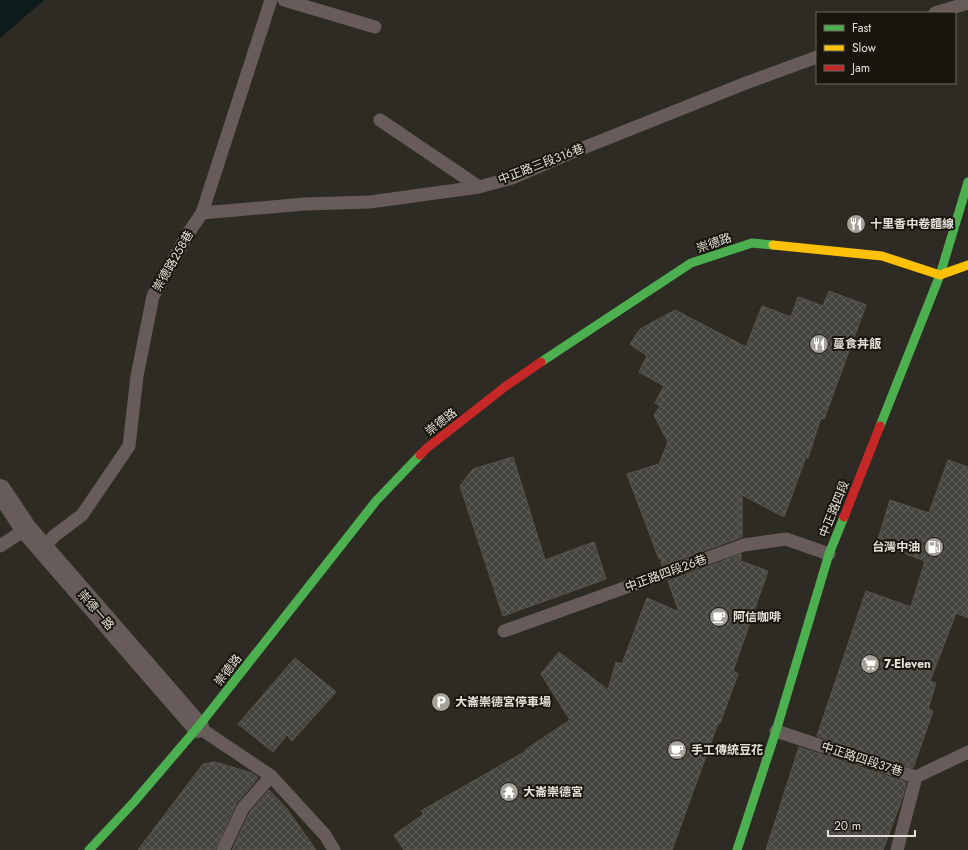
<svg xmlns="http://www.w3.org/2000/svg" width="968" height="850" viewBox="0 0 968 850" font-family="Jost,'Noto Sans TC',sans-serif">
<defs>
<pattern id="building-cross-hatch" width="8" height="8" patternUnits="userSpaceOnUse"><rect width="8" height="8" fill="#46443e"/><path d="M0 0l8 8M0 8l8-8" fill="none" stroke="#615f59"/></pattern>
</defs>
<rect width="100%" height="100%" fill="#2d2b23"/>
<!-- water -->
<path fill="#0d1b1b" d="M0,0H44L0,38Z"/>
<!-- building -->
<path fill="url(#building-cross-hatch)" stroke="#57554d" d="M829,291L866,305L824,419L821,418L808,458L806,457L784,517L742,495V537L662,566L661,562L662,558L659,559L627,474L659,464L668,442L654,415L660,406L655,403L664,386L639,372L647,356L630,344L640,329L675,310L746,347L762,306L791,317L798,297L823,306Z
M513,457L545,560L594,542L606,579L503,616L460,486L473,469Z
M948,460L968,467V618L956,613L930,681L936,683L928,709L933,711L913,768L817,736L866,591L911,607L925,561L877,543L890,500L929,513Z
M741,554V561L768,571L733,671L738,674L720,723H718L672,850H404L394,835L424,814L421,811L526,751L525,750L570,720L541,674L559,652L608,690L616,662L622,664L647,598L679,612L668,581Z
M295,658L336,692L292,741L287,735L273,752L238,724Z
M799,747L906,782L903,796L883,850H766Z
M215,762L252,773L258,778L236,804L215,850H138L203,764Z
M269,790L287,809L316,850H232L250,812Z"/>
<g fill="none" stroke-linecap="round" stroke-linejoin="round">
<!-- lane -->
<path stroke="#675c59" stroke-width="13" d="M284,0L375,27
M935,13L968,3
M380,120L479,187
M202,213L305,204L370,202L479,187L512,178L563,156L746,83L817,57
M0,546L26,529
M43,549L54,536L82,515L129,446L137,376L153,296L189,232L202,213L271,0
M504,631L744,545L786,539L829,554
M198,727L271,776L325,835L334,850
M776,731L916,777L968,752
M223,850L243,808L271,776
M897,850L916,777"/>
<!-- street -->
<path stroke="#675c59" stroke-width="22" d="M0,490L26,529L198,727"/>
<!-- fast -->
<path stroke="#4caf50" stroke-width="9" d="M541,362L691,263L752,243L773,245
M880,426L940,275L968,182
M89,850L134,802L198,727L376,501L420,455
M737,850L776,731L829,554L844,517"/>
<!-- slow -->
<path stroke="#ffc107" stroke-width="9" d="M773,245L882,256L940,275L968,265"/>
<!-- jam -->
<path stroke="#c62828" stroke-width="9" d="M420,455L427,448L506,386L541,362
M844,517L880,426"/>
</g>
<!-- icons -->
<defs>
<g id="restaurant-disc" transform="scale(1)"><circle r="9.5" fill="#a4a299" stroke="#18160f"/><path d="M-5-6h1v4h1v-4h1v4h1v-4h1v5L-1.5 .5V6h-2V.5L-5-1ZM5-6V6H3V1.5H1.5Q1.5-4 5-6Z" fill="#fff"/></g>
<g id="fuel-disc" transform="scale(1)"><circle r="9.5" fill="#a4a299" stroke="#18160f"/><path d="M-5.5-6h7V0h2V4h1.3V-2.5L3-4.5l.8-.8L6-3V5H2.5V1h-1V6h-7ZM-4.2-4.7v3.2H.2V-4.7Z" fill="#fff"/></g>
<g id="cafe-disc" transform="scale(1)"><circle r="9.5" fill="#a4a299" stroke="#18160f"/><path d="M-5.5-4.5H6V0H3Q3 3.5 0 3.5H-2.5Q-5.5 3.5-5.5 0ZM3-3.2v2h1.7v-2ZM-6 4.5H4V6H-6Z" fill="#fff"/></g>
<g id="supermarket-disc" transform="scale(1)"><circle r="9.5" fill="#a4a299" stroke="#18160f"/><path d="M-6-5.5h2.5l.6 2H6L4.5 2H-2.5L-4.4-4H-6ZM-1.5 3.2a1.3 1.3 0 1 0 .1 0ZM3 3.2a1.3 1.3 0 1 0 .1 0Z" fill="#fff"/></g>
<g id="parking-disc" transform="scale(1)"><circle r="9.5" fill="#a4a299" stroke="#18160f"/><path d="M-3.5-5.5H1a3.5 3.5 0 0 1 0 7H-1V5.5H-3.5ZM-1-3.4V-.6H.8a1.4 1.4 0 0 0 0-2.8Z" fill="#fff"/></g>
<g id="temple-disc" transform="scale(1)"><circle r="9.5" fill="#a4a299" stroke="#18160f"/><path d="M0-6L5-2H3V0L6.5 2.5H4V6H1.5V3h-3V6H-4V2.5H-6.5L-3 0V-2H-5Z" fill="#fff"/></g>
</defs>
<g fill-rule="evenodd">
<use href="#restaurant-disc" x="856" y="224"/>
<use href="#restaurant-disc" x="819" y="344"/>
<use href="#fuel-disc" x="934" y="547"/>
<use href="#cafe-disc" x="719" y="617"/>
<use href="#supermarket-disc" x="870" y="664"/>
<use href="#parking-disc" x="441" y="702"/>
<use href="#cafe-disc" x="677" y="750"/>
<use href="#temple-disc" x="509" y="792"/>
</g>
<g text-anchor="middle" dominant-baseline="central" stroke-width="4" stroke-linejoin="round" paint-order="stroke">
<!-- street labels -->
<g font-size="12" fill="#e4e2d8" stroke="#18160f">
<text transform="translate(541 164) rotate(-21)">中正路三段316巷</text>
<text transform="translate(714 243) rotate(-19)">崇德路</text>
<text transform="translate(173 261) rotate(-60)">崇德路258巷</text>
<text transform="translate(441 422) rotate(-38)">崇德路</text>
<text transform="translate(834 509) rotate(-68)">中正路四段</text>
<text transform="translate(666 573) rotate(-20)">中正路四段26巷</text>
<text transform="translate(96 610) rotate(49)">崇德一路</text>
<text transform="translate(228 670) rotate(-52)">崇德路</text>
<text transform="translate(862 759) rotate(18)">中正路四段37巷</text>
</g>
<!-- poi labels -->
<g font-size="12" font-weight="bold" fill="#e4e2d8" stroke="#18160f" text-anchor="start">
<text x="870" y="224">十里香中卷麵線</text>
<text x="833" y="344">蔓食丼飯</text>
<text x="920" y="547" text-anchor="end">台灣中油</text>
<text x="733" y="617">阿信咖啡</text>
<text x="884" y="664">7-Eleven</text>
<text x="455" y="702">大崙崇德宮停車場</text>
<text x="691" y="750">手工傳統豆花</text>
<text x="523" y="792">大崙崇德宮</text>
</g>
</g>
<!-- legend -->
<rect x="816" y="12" width="140" height="72" fill="#18160f" stroke="#6a685f"/>
<rect x="824" y="25" width="20" height="6" fill="#4caf50" stroke="#6a685f"/>
<text x="852" y="32" font-size="12" fill="#e4e2d8">Fast</text>
<rect x="824" y="45" width="20" height="6" fill="#ffc107" stroke="#6a685f"/>
<text x="852" y="52" font-size="12" fill="#e4e2d8">Slow</text>
<rect x="824" y="65" width="20" height="6" fill="#c62828" stroke="#6a685f"/>
<text x="852" y="72" font-size="12" fill="#e4e2d8">Jam</text>
<!-- scale -->
<path d="M828 830v6h87v-6" fill="none" stroke="#e4e2d8" stroke-width="2"/>
<text x="834" y="830" font-size="12" fill="#e4e2d8" stroke="#18160f" stroke-width="3" paint-order="stroke">20 m</text>
</svg>
